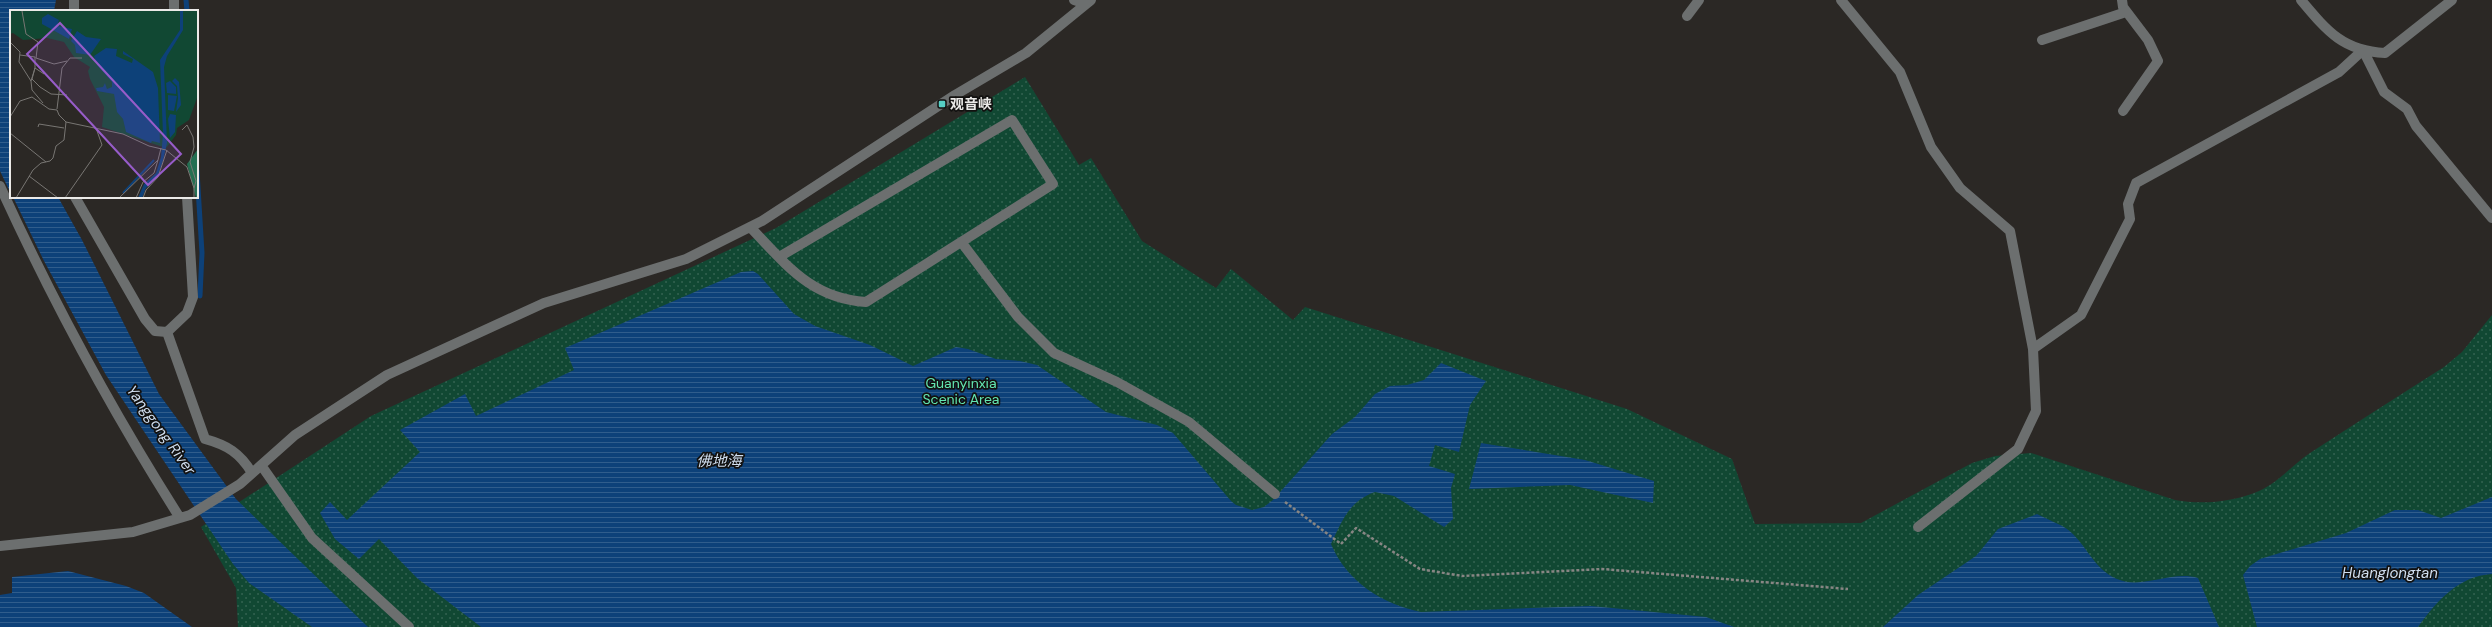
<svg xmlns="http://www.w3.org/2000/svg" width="2492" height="627" viewBox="0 0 2492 627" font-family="'DM Sans','Noto Sans SC',sans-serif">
<defs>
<pattern id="park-dots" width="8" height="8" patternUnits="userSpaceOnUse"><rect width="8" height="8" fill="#114833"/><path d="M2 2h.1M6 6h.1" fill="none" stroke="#346351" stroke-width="1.8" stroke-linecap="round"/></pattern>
<pattern id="water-rules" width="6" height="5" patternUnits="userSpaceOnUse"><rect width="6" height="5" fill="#0d4179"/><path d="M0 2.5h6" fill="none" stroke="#305d8c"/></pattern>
</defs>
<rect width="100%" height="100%" fill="#2b2825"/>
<!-- park -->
<path fill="url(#park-dots)" d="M1025,77L1079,165L1091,158L1142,241L1216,288L1231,269L1293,320L1305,307L1627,409L1732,459L1755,524L1861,523L1972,463L1995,456L2031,453L2175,500C2202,505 2233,502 2259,491C2279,482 2292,465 2310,453C2354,424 2399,396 2444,367L2462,352L2492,315V627H238L236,588L201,527L371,416L776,228Z"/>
<!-- water -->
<path fill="url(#water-rules)" d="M0,0H56L54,11H11V194L0,171Z
M13,197H58L82,240L159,394L236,499L368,627H312L249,583L233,564L106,375L44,261Z
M753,271L758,274L794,314L815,326L870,345L913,366L956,347L968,349L996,359L1020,361L1037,365L1106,412L1157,425L1173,433L1231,501L1236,505L1252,510L1264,507L1273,500L1332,434L1355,417L1375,394L1390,386L1407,385L1424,380L1441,363L1486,381L1470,405L1459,452L1435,445L1429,466L1455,474L1451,488L1453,519L1444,527L1394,496L1375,492C1349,501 1342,521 1331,544C1347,582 1382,604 1421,612L1591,606L1706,617L1734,627H481L417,578L379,539L359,559L335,539L320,513L330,502L347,520L420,452L400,430L465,394L476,416L574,370L565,348L741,272Z
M1481,443L1585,460L1654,481L1653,503L1570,485L1469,489Z
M2492,497V574C2458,576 2436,602 2418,627H2257L2243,575L2250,566L2260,559L2346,533L2395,510H2418L2441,518Z
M2037,514C2046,519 2058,523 2067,529C2086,543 2093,569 2117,579C2143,590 2171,570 2198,578L2219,627H1883L1918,595L1976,556L1998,529Z
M68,571L126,586L144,593L192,627H0V595L12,593V577Z"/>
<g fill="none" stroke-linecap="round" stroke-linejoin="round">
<!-- stream -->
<path stroke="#0d4179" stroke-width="5" d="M186,0L187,11
M197,171L202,253L200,296"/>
<!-- path -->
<path stroke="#888684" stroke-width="2.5" stroke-dasharray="3 2" stroke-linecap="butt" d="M1285,502L1341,544L1356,528L1420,569L1462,576L1602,569L1848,589"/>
<!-- minor -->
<path stroke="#6c6f6f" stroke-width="10" d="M174,0V11
M1074,0L1086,4
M1841,0L1900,72L1931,147L1960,188L2010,231L2033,349L2036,411L2018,449L1918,527
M2122,0L2123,7L2148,40L2158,61L2123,111
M2301,0C2327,31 2343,51 2385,53L2452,0
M74,11V0
M1687,16L1699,0
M2042,40L2126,12
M0,186C53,302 112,411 180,518
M75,197L145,319L155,331L167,332
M187,197L193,297L187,313L167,332L205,439C227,445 240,453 252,473
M750,227C786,264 810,298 866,302L1053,184L1012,120L779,257
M962,243L1018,317L1054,353L1117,382L1189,422L1275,494
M2033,349L2081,315L2130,219L2128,204L2136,183L2339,72L2363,50L2384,92L2407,109L2416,126L2492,218
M261,465L312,538L409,627
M0,546L133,532L190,515L240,484L295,435L387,375L544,303L686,259L762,221L955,95L1026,53L1091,0"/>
</g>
<!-- markers -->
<rect fill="#56cec4" stroke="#121110" stroke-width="1.5" x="938" y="100" width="8" height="8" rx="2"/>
<g text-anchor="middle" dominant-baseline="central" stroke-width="3.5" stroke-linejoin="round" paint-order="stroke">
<!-- poi labels -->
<g font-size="14" font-weight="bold" fill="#ebeae8" stroke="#121110" text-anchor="start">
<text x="950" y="104">观音峡</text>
</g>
<!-- park labels -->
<g font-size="14" fill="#63e6b1" stroke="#121110">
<text x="961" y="383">Guanyinxia<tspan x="961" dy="16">Scenic Area</tspan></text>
</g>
<!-- water labels -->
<g font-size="15" font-style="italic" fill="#d0deef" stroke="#121110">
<text transform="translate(161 430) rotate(54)">Yanggong River</text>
<text x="719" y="461">佛地海</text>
<text x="2390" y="573">Huanglongtan</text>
</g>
</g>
<!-- overview -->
<g transform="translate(10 10)">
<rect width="188" height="188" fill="#2b2825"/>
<path d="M188,139V188H186L177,154Z" fill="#246f52"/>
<path d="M0,0H188L187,88L179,110L167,118L166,125L156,138L92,117L94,97L80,69L78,61L80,57L64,47L54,32L37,28L13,30L3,23L0,24Z" fill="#114833"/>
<path d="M170,0H173V20L157,46L154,57L157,133L153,151L147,168L136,178L132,188H128L134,174L146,163L151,147L153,124L150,50L170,20ZM38,4L49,10L47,16L62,19L59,29L32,14V8ZM67,21L76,27L91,29L80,45L66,43L65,35L61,31ZM96,38L107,39L106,46L122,53L123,49L113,44V41L143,62L148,78L150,133L142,131L141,133L116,122L113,109L107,102L104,84L87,81L86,78L93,77L95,73L97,79L102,77V72L87,55L84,46ZM165,68L169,72L171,95L166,102L168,88L167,76L162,71ZM160,71L166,77V84L157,83L156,73ZM158,85L167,86L164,101L158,100ZM160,104L166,105L165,122L160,128L158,109Z" fill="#0d4179"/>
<path fill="none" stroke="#0d4179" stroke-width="2" d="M113,183L144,150"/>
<path fill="none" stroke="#787673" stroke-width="1" d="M12,1L16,24L28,32L26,48L44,54L57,51M0,32L10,42L9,52L21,71L22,80L33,93M10,45L25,47V58L34,64M21,71L25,58L22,69L30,77L41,84L57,85M47,99L52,58L60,48H72M0,107L10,91L22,87L39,99L47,100L49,105L56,112L113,124L139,136L156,140L177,157L184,178V188M28,117L29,114L54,118M172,120L177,115L183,127L184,137L180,152L186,171L184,178M0,123L36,152M19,166L48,188M6,188L23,160L31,153L40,151L43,148L46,136L54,130L56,112M55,188L92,135L86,118M109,188L148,150L151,138M126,188L133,172L144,163L148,150M133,188L136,180L148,167L157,140"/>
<path fill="#975cc9" fill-opacity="0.15" stroke="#975cc9" stroke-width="2" d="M50,13L171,144L138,175L17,44Z"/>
<rect width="188" height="188" fill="none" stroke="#ebeae8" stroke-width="2"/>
</g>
</svg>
